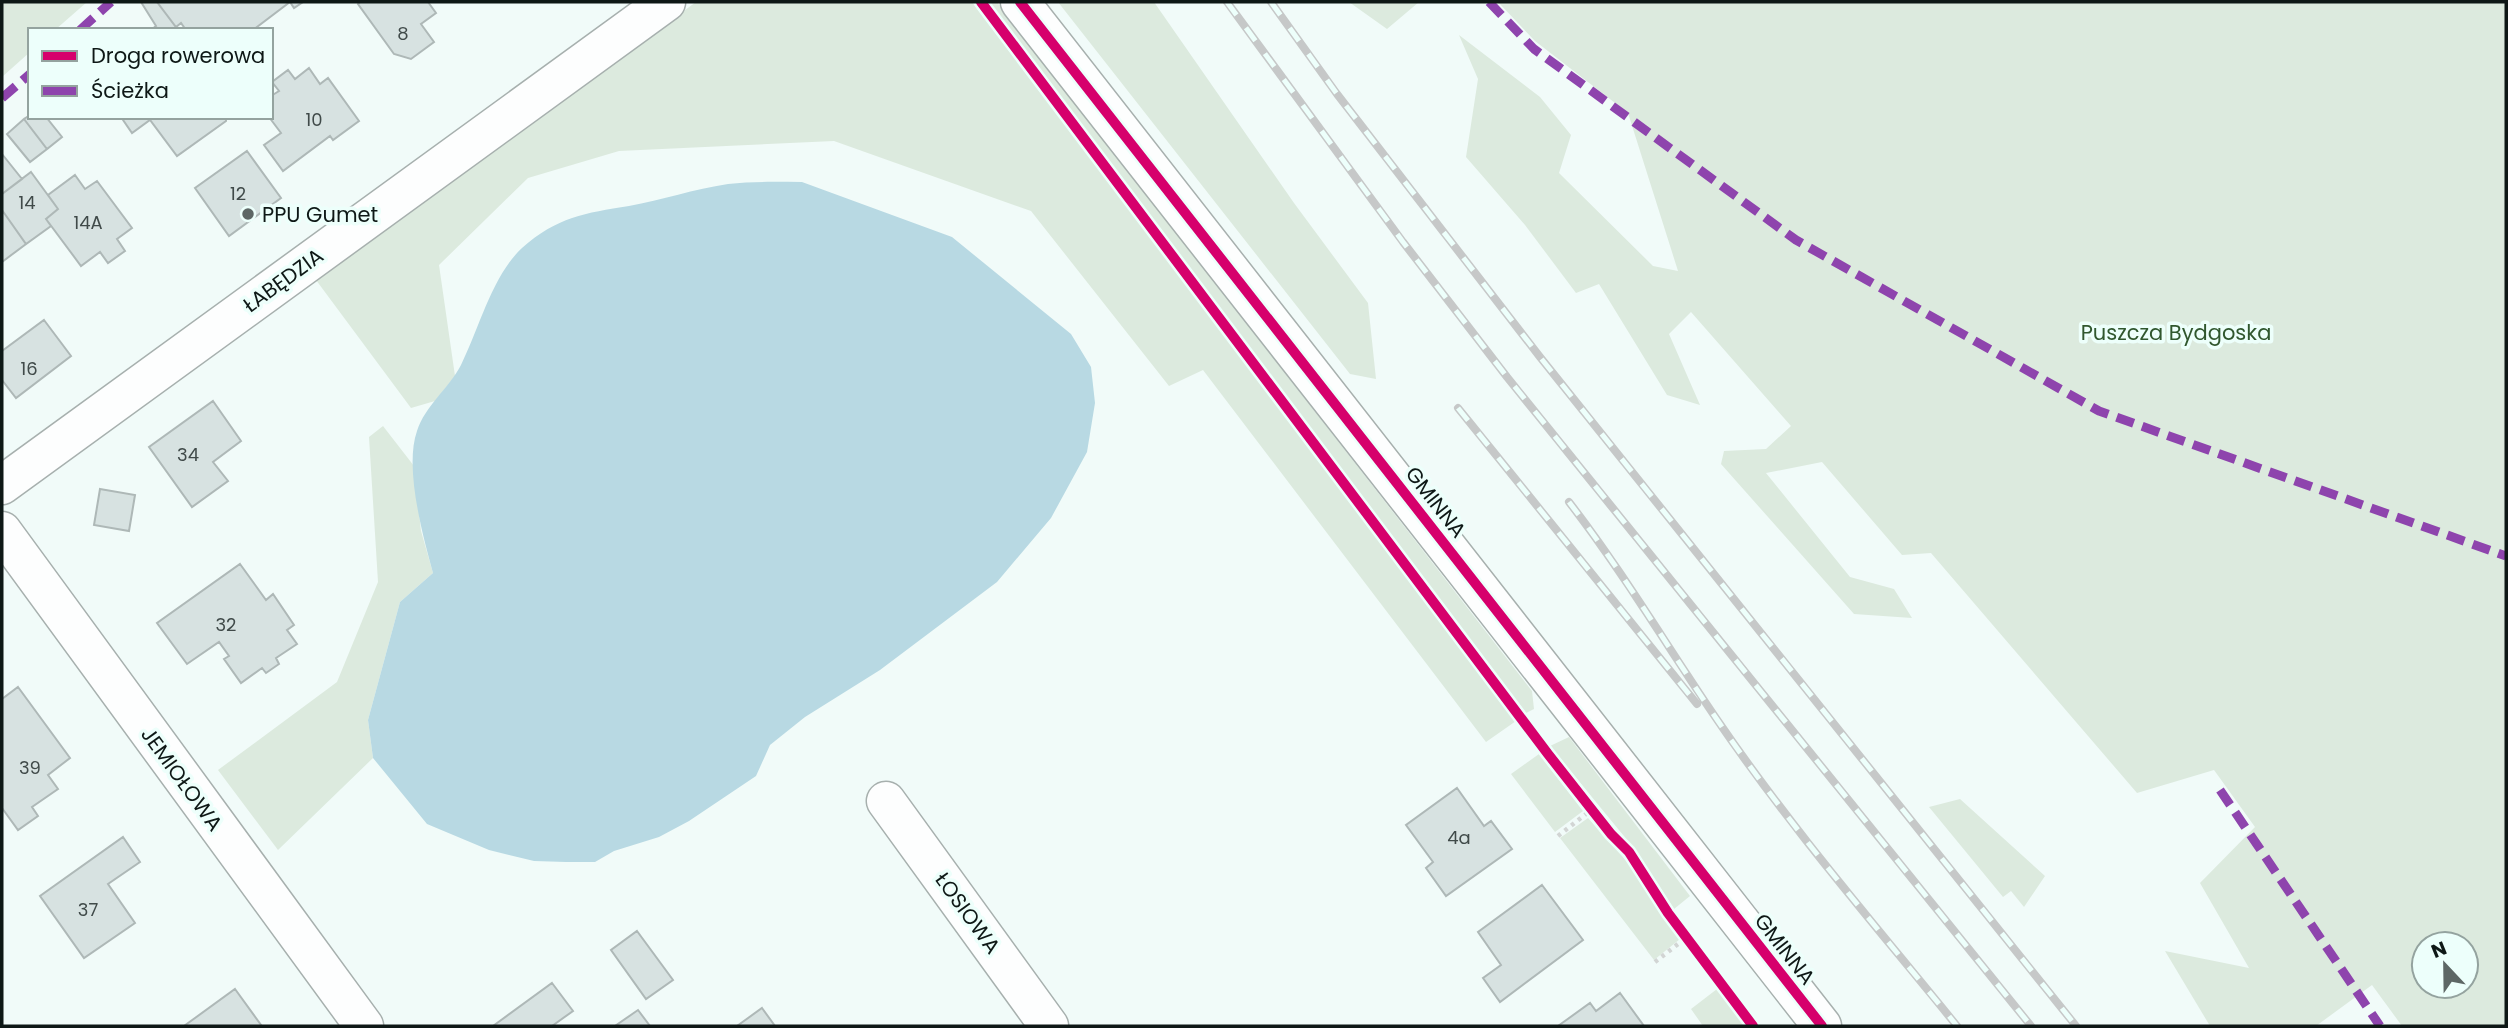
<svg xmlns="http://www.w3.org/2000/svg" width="2508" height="1028" viewBox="0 0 2508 1028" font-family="Poppins,sans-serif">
<rect width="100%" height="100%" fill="#f1fbf9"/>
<!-- green -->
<path fill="#dceade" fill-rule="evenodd" d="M2,2H87L55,30H30V52L2,77Z
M696,2H972L1516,721L1486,742L1203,370L1169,386L1031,211L834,141L619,151L528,178L439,265L455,376L435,401L411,408L316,280Z
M989,2H997L1532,691L1534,709L1526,713Z
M1058,2H1154L1294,203L1368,303L1376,379L1350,374Z
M1349,2H1419L1387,29Z
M1498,2H2506V1026H2402L2372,985L2316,1026H2210L2165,951L2249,968L2200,883L2255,827L2214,770L2137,793L1931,553L1902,555L1822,462L1766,473L1850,577L1894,589L1912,618L1854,614L1721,464L1724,451L1766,449L1791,426L1691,312L1669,334L1700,405L1667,395L1599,284L1576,293L1525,225L1466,157L1478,79L1459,35L1540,97L1571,135L1559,173L1653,266L1678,271L1628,113L1535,41ZM2424,944H2466V986H2424Z
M383,426L414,466L421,531L433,573L400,602L368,720L373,758L278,850L218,770L337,682L378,582L369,437Z
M1569,737L1690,896L1674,909L1637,852L1550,746Z
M1539,754L1583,811L1555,832L1511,774Z
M1960,799L2045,876L2024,907L2011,891L2003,897L1929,807Z
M1588,818L1630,865L1680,939L1654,960L1560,838Z
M1717,989L1745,1026H1703L1691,1009Z"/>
<!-- water -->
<path fill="#b8d9e3" d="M802,182L952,237L1071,334L1091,367L1095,403L1087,452L1051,518L997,582L880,670L805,717L770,745L756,776L689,821L659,837L614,851L595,862H566L534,861L489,850L427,824L373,758L368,720L400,602L433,573C423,536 404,468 417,431C425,406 449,388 461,365C479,329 492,276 522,248C557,217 585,213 629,206C662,200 694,189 728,184C752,181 778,182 802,182Z"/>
<!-- building -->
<path fill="#d7e2e1" stroke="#aeb8b7" stroke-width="2" d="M141,2H157L178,30H151L156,26Z
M157,2H303L294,8L290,2L253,30H186L181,23L176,27Z
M360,2H428L436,13L421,24L434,42L411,59L394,54L358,4Z
M309,68L320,84L328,78L359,121L333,140L330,136L283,171L264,145L281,133L269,117L271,96L279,91L272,82L288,70L295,79Z
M30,115V117H46L62,137L47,149L24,119Z
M121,117H226V121L177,156L150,120L132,133Z
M24,119L47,149L30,162L7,134Z
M247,151L281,198L229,236L195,188Z
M2,154L22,179L2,194Z
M31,172L58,209L46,219L51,226L26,244L2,210V194Z
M75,175L85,189L97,181L132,228L117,239L125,251L108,263L100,252L81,266L46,219L58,209L48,195Z
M2,210L26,244L2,262Z
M44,320L71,356L16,398L2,380V351Z
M213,401L241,441L213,462L228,481L192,507L149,447Z
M100,489L135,495L129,531L94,525Z
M240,564L266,600L273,594L294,625L287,630L297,644L276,658L279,664L266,673L262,668L241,683L224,659L229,656L219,642L187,664L157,623Z
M18,687L70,758L48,775L58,789L32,807L38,816L18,830L2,808V699Z
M1457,788L1484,826L1491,821L1512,849L1446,896L1426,868L1433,862L1406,825Z
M123,837L140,862L108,884L135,923L84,958L40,896Z
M1542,885L1583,940L1500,1002L1483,978L1501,965L1478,932Z
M637,931L673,980L646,999L611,950Z
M552,983L573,1011L552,1026H493Z
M235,989L261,1025L259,1026H184Z
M1620,993L1644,1026H1558L1590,1003L1596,1011Z
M762,1008L775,1026H737Z
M638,1010L650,1026H615Z"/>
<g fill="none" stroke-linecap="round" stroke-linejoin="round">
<!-- minor casing -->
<g stroke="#a7b0ae" stroke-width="41">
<path id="minor" d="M1020,2L1822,1026
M2,485L666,2
M2,531L364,1026
M886,801L1049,1026"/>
</g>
<!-- path -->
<path stroke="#d2d5d4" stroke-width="4.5" stroke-dasharray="3.5 5" stroke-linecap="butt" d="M1558,836L1591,810
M1655,962L1687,937"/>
<!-- minor -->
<use href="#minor" stroke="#fdfefe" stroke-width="38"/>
<!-- rail casing -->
<g stroke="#c6c8c8" stroke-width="8">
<path id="rail" d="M1227,2L1403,242L1507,377L2031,1026
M1271,2L1337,94L1540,357L2076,1026
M1458,408L1697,704
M1569,502C1623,572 1668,648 1718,721C1791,828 1876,926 1957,1026"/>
</g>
<!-- rail -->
<use href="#rail" stroke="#edfffb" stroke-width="5" stroke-dasharray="16" stroke-linecap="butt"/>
<!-- quiet -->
<path stroke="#8e44ad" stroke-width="9" stroke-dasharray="18 9" stroke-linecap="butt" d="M1489,2L1534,49L1796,240L2099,411L2506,556
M80,30L111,2
M2,98L30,74
M2220,790L2380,1026"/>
<!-- cycleway casing -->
<g stroke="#edfffb" stroke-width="15">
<path id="cycleway" d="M981,2L1548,754L1611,834L1629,852L1668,913L1753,1026
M1020,2L1822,1026"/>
</g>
<!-- cycleway -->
<use href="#cycleway" stroke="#d6006c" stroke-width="10"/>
</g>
<!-- markers -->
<circle fill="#5d6765" stroke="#edfffb" stroke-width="2.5" cx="248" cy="214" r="7"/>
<g text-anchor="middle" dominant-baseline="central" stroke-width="7" stroke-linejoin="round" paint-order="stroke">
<!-- number labels -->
<g font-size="18" fill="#404a49">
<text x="403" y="33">8</text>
<text x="314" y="119">10</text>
<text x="238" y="193">12</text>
<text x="27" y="202">14</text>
<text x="88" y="222">14A</text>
<text x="29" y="368">16</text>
<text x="188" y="454">34</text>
<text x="226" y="624">32</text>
<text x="30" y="767">39</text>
<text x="1459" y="837">4a</text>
<text x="88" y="909">37</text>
</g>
<!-- poi labels -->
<g font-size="21" fill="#0e1816" stroke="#edfffb" text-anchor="start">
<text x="262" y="214">PPU Gumet</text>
</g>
<!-- street labels -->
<g font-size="21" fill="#0e1816" stroke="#edfffb">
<text transform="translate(283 280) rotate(-36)">ŁABĘDZIA</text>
<text transform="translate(1436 502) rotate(52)">GMINNA</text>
<text transform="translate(182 779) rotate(54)">JEMIOŁOWA</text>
<text transform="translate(968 913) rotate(54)">ŁOSIOWA</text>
<text transform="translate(1785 949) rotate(52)">GMINNA</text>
</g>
<!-- park labels -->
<g font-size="21" fill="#30572e" stroke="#edfffb">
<text x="2176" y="332">Puszcza Bydgoska</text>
</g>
</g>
<!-- border -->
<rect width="2508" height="1028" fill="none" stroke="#0e1816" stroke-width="7"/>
<!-- legend -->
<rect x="28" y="28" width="245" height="91" fill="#edfffb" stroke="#94a39f" stroke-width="2"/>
<rect x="42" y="51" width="35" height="10" fill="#d6006c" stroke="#94a39f" stroke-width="2"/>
<text x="91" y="63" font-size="21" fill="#0e1816">Droga rowerowa</text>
<rect x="42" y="86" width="35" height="10" fill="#8e44ad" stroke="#94a39f" stroke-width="2"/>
<text x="91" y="98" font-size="21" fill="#0e1816">Ścieżka</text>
<!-- north arrow -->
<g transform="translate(2445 965) rotate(338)"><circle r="33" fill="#edfffb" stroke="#94a39f" stroke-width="2"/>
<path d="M0-5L12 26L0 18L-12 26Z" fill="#5d6765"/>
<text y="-10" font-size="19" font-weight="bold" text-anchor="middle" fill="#0e1816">N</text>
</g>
</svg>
